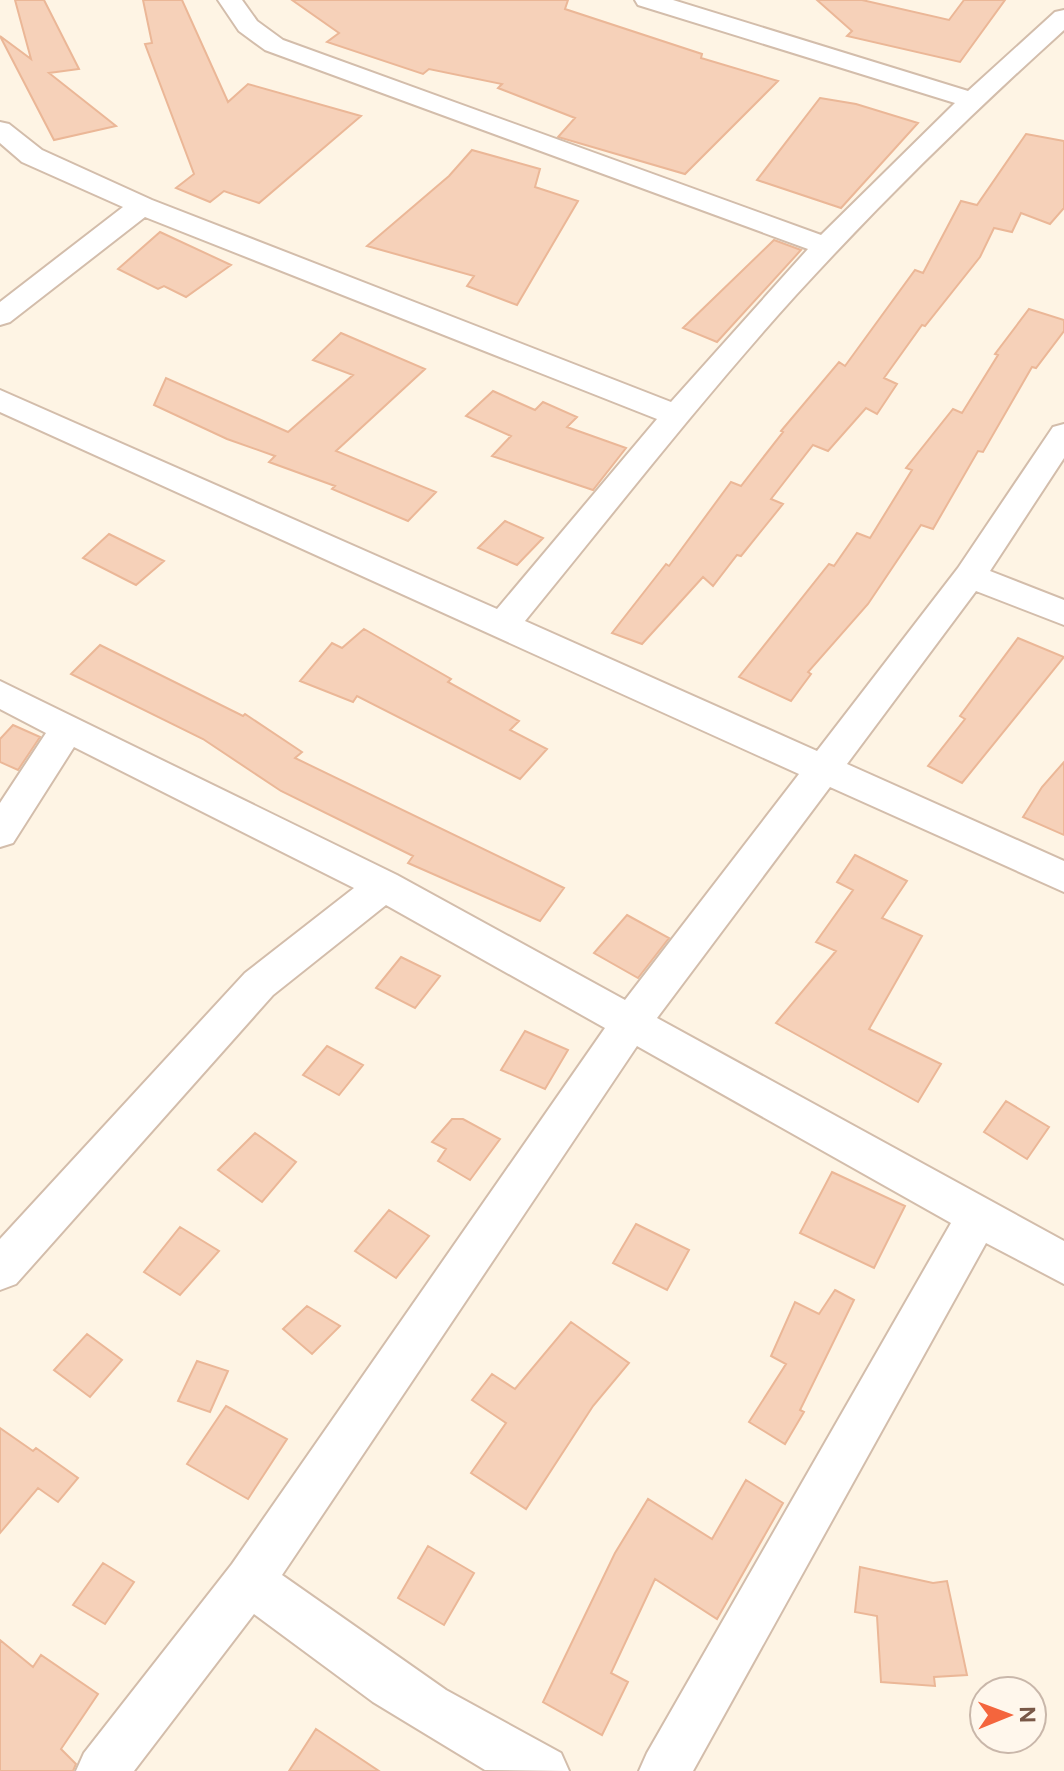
<svg xmlns="http://www.w3.org/2000/svg" width="1064" height="1771" viewBox="0 0 1064 1771" font-family="Figtree,sans-serif">
<rect width="100%" height="100%" fill="#fef4e4"/>
<!-- building -->
<path fill="#f6d1b9" stroke="#ebb797" stroke-width="2" d="M15,0H44L79,69L49,73L116,126L54,140L0,36L31,59Z
M143,0H182L228,102L248,84L361,116L259,203L224,191L210,202L176,188L194,174L145,44L152,43Z
M292,0H568L565,9L702,54L701,58L778,81L685,174L558,137L575,118L498,88L502,84L429,69L423,74L327,42L339,33Z
M817,0H862L949,20L964,0H1005L960,62L847,36L852,31Z
M820,98L856,104L918,123L841,208L757,180Z
M1026,134L1064,141V208L1050,224L1021,213L1012,232L994,228L980,257L925,326L922,325L884,378L897,384L877,414L866,408L828,451L813,445L771,499L783,504L741,556L737,555L713,586L703,577L642,644L612,633L666,564L669,566L731,482L741,486L783,432L781,431L839,362L845,366L915,270L923,273L961,201L977,205Z
M472,150L540,169L535,187L578,201L517,305L467,286L474,276L367,246L449,176Z
M160,232L231,265L186,297L164,286L158,289L118,269Z
M774,240L801,250L717,342L683,328Z
M1029,309L1064,320V331L1036,368L1032,367L983,452L978,451L933,529L921,525L868,604L808,672L811,674L791,701L739,677L829,564L834,566L857,533L870,538L912,470L906,468L953,409L962,413L998,355L995,354Z
M341,333L425,369L336,451L436,492L408,521L332,489L335,486L269,462L275,456L227,439L154,405L166,378L288,432L353,375L313,360Z
M493,391L535,410L543,402L577,417L567,427L626,448L593,490L492,456L511,436L466,416Z
M505,521L543,538L517,565L478,548Z
M109,534L164,561L136,585L83,558Z
M364,629L451,679L448,682L519,721L510,730L547,749L520,779L357,696L353,702L300,681L332,643L342,648Z
M1018,638L1064,657L962,783L928,766L965,719L960,716Z
M100,645L243,716L245,714L302,752L295,758L564,888L540,921L408,863L413,856L281,791L203,739L71,674Z
M13,725L40,737L18,770L0,762V739Z
M1064,762V835L1023,817L1042,787Z
M855,855L907,881L882,918L922,936L869,1029L941,1064L918,1102L776,1023L836,951L816,942L853,890L837,882Z
M627,915L669,938L638,978L594,953Z
M401,957L440,976L415,1008L376,988Z
M525,1031L568,1050L545,1089L501,1070Z
M327,1046L363,1065L339,1095L303,1075Z
M1006,1101L1049,1127L1027,1159L984,1132Z
M452,1119H463L500,1139L470,1180L438,1161L446,1149L432,1142Z
M255,1133L296,1162L262,1202L218,1170Z
M832,1172L905,1206L874,1268L800,1233Z
M389,1210L429,1236L396,1278L355,1251Z
M636,1224L689,1250L667,1290L613,1263Z
M180,1227L219,1251L180,1295L144,1272Z
M835,1290L854,1300L800,1410L804,1412L785,1444L749,1422L786,1364L771,1356L795,1302L819,1314Z
M307,1306L340,1326L312,1354L283,1329Z
M571,1322L629,1363L593,1406L526,1509L471,1473L506,1423L472,1400L492,1374L515,1389Z
M87,1334L122,1360L90,1397L54,1370Z
M197,1361L228,1371L210,1412L178,1401Z
M226,1406L287,1439L248,1499L187,1464Z
M0,1428L33,1451L36,1448L78,1478L58,1502L38,1488L0,1533Z
M746,1480L783,1503L717,1619L655,1579L611,1673L628,1682L602,1735L543,1702L615,1553L648,1499L712,1539Z
M428,1546L474,1573L444,1625L398,1598Z
M103,1563L134,1582L105,1624L73,1605Z
M860,1567L933,1583L947,1581L967,1675L934,1677L935,1686L881,1682L877,1616L855,1612Z
M0,1640L33,1667L41,1655L98,1694L61,1749L76,1764L73,1771H0Z
M316,1729L379,1771H289Z"/>
<g fill="none" stroke-linecap="round" stroke-linejoin="round">
<!-- minor casing -->
<g stroke="#d3bdab" stroke-width="4">
<path id="minor" d="M218,0H242L257,21L283,40L821,235L955,103L638,5L635,0H673L968,91L1055,12L1064,10V30C971,114 881,202 796,295C701,400 615,511 525,621L817,751L958,568L1053,427L1064,424V458L990,571L1064,600V625L976,591L847,764L1064,861V892L830,787L657,1018L1064,1241V1284L986,1243L693,1771H639L647,1753L951,1223L637,1046L282,1575L446,1690L561,1753L569,1771L485,1770L373,1702L254,1614L134,1771H76L84,1753L232,1564L605,1028L386,905L273,995L16,1284L0,1290V1239L245,973L354,888L74,747L13,843L0,847V803L46,733L0,709V681L397,875L625,1000L799,774L0,412V390L497,609L657,419L145,217L10,322L0,325V302L123,207L22,162L0,143V122L9,124L42,150L152,200L671,402L808,249L265,50L239,31Z"/>
</g>
<!-- minor -->
<use href="#minor" fill="#fff" fill-rule="evenodd"/>
</g>
<!-- north arrow -->
<g transform="translate(1008 1715) rotate(89)"><circle r="38" fill="#fff7ec" stroke="#c9b7aa" stroke-width="2"/>
<path d="M0-6L14 30L0 20L-14 30Z" fill="#f4653d"/>
<text y="-12" font-size="22" font-weight="bold" text-anchor="middle" fill="#795847">N</text>
</g>
</svg>
